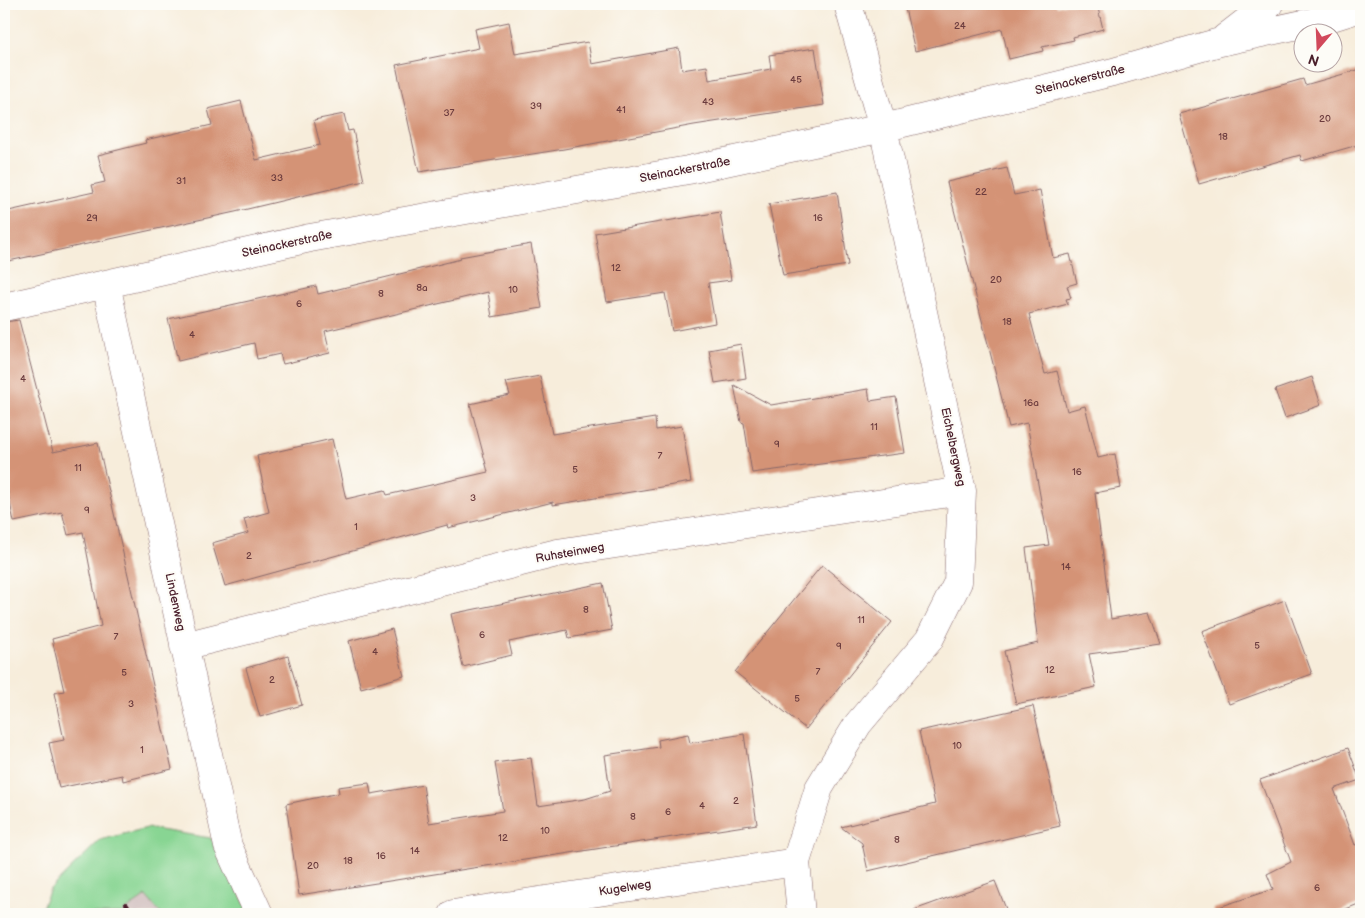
<svg xmlns="http://www.w3.org/2000/svg" width="1365" height="918" viewBox="0 0 1365 918" font-family="'Balsamiq Sans',sans-serif">
<rect width="100%" height="100%" fill="#fdfcf7"/>
<filter id="ink" filterUnits="userSpaceOnUse"><feTurbulence type="fractalNoise" baseFrequency=".02" numOctaves="2"/><feDisplacementMap in="SourceGraphic" scale="10" xChannelSelector="R" yChannelSelector="G"/><feConvolveMatrix kernelMatrix="1 2 1 2 8 2 1 2 1" color-interpolation-filters="sRGB"/></filter>
<filter id="wash" filterUnits="userSpaceOnUse"><feTurbulence type="fractalNoise" baseFrequency=".0096" numOctaves="4" result="noise"/><feDisplacementMap in="SourceGraphic" scale="20" xChannelSelector="R" yChannelSelector="G"/><feGaussianBlur stdDeviation="1.12" result="paint"/><feColorMatrix in="noise" values="0 0 0 0 0 0 0 0 0 0 0 0 0 0 0 0 0 1.4 0 .05"/><feComposite in="paint" operator="in"/></filter>
<g filter="url(#wash)">
<rect width="100%" height="100%" fill="#f7eddb"/>
<!-- industrial -->
<path fill="#d1bfbf" d="M146,896L161,914H120Z"/>
<!-- green -->
<path fill="#88d593" stroke="#697a5f" d="M147,828L211,838L250,914H161L146,896L120,914H39L50,889L100,840Z"/>
<g id="blocks">
<!-- building -->
<path fill="#d49376" d="M904,4H1056L1057,7L1066,4H1097L1103,29L1073,37L1074,40L1042,47L1043,51L1009,59L1002,29L915,51Z
M509,22L515,54L588,42L592,64L679,48L682,70L707,66L709,80L771,69L769,55L815,48L824,105L694,125L564,149L419,172L396,65L479,48L475,29Z
M1361,69V144L1302,161L1300,155L1199,184L1179,114L1303,79L1305,85Z
M241,101L256,160L320,145L314,120L344,114L348,131L353,130L364,181L235,212L4,262V212L94,192L92,185L105,182L98,155L146,143L145,140L212,125L208,109Z
M1007,168L1014,195L1040,190L1053,258L1070,254L1077,283L1067,286L1071,298L1066,299L1068,304L1029,314L1045,374L1057,371L1067,411L1085,406L1098,458L1115,454L1121,488L1095,493L1111,619L1150,612L1161,644L1089,654L1096,687L1016,704L1004,651L1038,643L1026,548L1049,545L1027,423L1009,427L947,182Z
M837,192L848,265L783,275L769,204Z
M720,212L731,280L708,283L715,323L672,331L665,293L607,302L595,233Z
M531,244L542,308L492,317L488,292L325,331L330,353L283,364L280,354L257,359L254,343L178,361L168,319L316,286L318,294L461,259L460,257Z
M19,320L53,452L98,443L172,769L123,781L122,775L59,788L49,743L64,740L54,693L64,691L52,639L101,626L83,532L68,535L62,512L14,522L4,474V322Z
M741,344L746,378L715,383L709,350Z
M540,376L552,434L655,418L656,430L682,426L691,482L553,505V502L448,528L447,525L225,586L212,543L248,533L244,519L269,512L257,456L332,439L346,499L385,490L387,495L488,472L470,404L510,395L506,382Z
M1312,377L1321,405L1285,418L1275,390Z
M734,385L771,405L868,389L870,401L896,397L905,453L752,473L744,423L741,422Z
M822,565L892,622L806,729L735,672Z
M603,583L612,630L569,638L567,630L509,642L512,655L463,667L451,614Z
M1285,600L1312,674L1229,704L1202,631Z
M392,629L404,676L361,688L349,641Z
M288,656L302,705L260,717L246,668Z
M1033,706L1060,826L868,871L862,843L841,827L935,804L919,731Z
M688,734L690,743L744,734L757,824L299,895L286,804L339,793L338,787L369,783L371,794L423,785L429,823L503,811L495,763L531,758L538,806L585,799L610,791L605,755L659,747L658,740Z
M1348,748L1360,780L1334,789L1355,845L1361,843V903L1333,914H1214L1213,909L1273,889L1267,874L1291,862L1260,780Z
M995,881L1008,914H915L914,910Z"/>
</g>
</g>
<g filter="url(#ink)">
<use href="#blocks" fill-opacity="0" stroke="#876769" stroke-width="1"/>
<g fill="none" stroke-linecap="round" stroke-linejoin="round">
<!-- minor casing -->
<g stroke="#876769" stroke-width="29">
<path id="minor" d="M1225,38L1269,4
M106,284L228,846L259,914
M4,307L310,238L688,170L883,128L1117,71L1220,42L1326,19L1361,8
M184,646L557,553L962,491
M453,914L796,862
M801,914L796,862L819,788L858,724L929,640L958,582L962,491L883,128L848,4"/>
</g>
<!-- minor -->
<use href="#minor" stroke="#fff" stroke-width="28"/>
<!-- rail -->
<path stroke="#4a1f2b" stroke-width="4" d="M126,904L133,914"/>
</g>
</g>
<g text-anchor="middle" dominant-baseline="central" stroke-width="4.5" stroke-linejoin="round" paint-order="stroke">
<!-- number labels -->
<g font-size="10" fill="#6c3c3e">
<text x="960" y="26">24</text>
<text x="796" y="80">45</text>
<text x="708" y="102">43</text>
<text x="536" y="106">39</text>
<text x="621" y="110">41</text>
<text x="449" y="113">37</text>
<text x="1325" y="119">20</text>
<text x="1223" y="137">18</text>
<text x="277" y="178">33</text>
<text x="181" y="181">31</text>
<text x="981" y="192">22</text>
<text x="92" y="218">29</text>
<text x="818" y="218">16</text>
<text x="616" y="268">12</text>
<text x="996" y="280">20</text>
<text x="422" y="288">8a</text>
<text x="513" y="290">10</text>
<text x="381" y="294">8</text>
<text x="299" y="304">6</text>
<text x="1007" y="322">18</text>
<text x="192" y="335">4</text>
<text x="23" y="379">4</text>
<text x="1031" y="403">16a</text>
<text x="874" y="427">11</text>
<text x="777" y="444">9</text>
<text x="660" y="456">7</text>
<text x="78" y="468">11</text>
<text x="575" y="470">5</text>
<text x="1077" y="472">16</text>
<text x="473" y="498">3</text>
<text x="87" y="510">9</text>
<text x="356" y="527">1</text>
<text x="249" y="556">2</text>
<text x="1066" y="567">14</text>
<text x="586" y="610">8</text>
<text x="861" y="620">11</text>
<text x="482" y="635">6</text>
<text x="116" y="637">7</text>
<text x="839" y="646">9</text>
<text x="1257" y="646">5</text>
<text x="375" y="652">4</text>
<text x="1050" y="670">12</text>
<text x="818" y="672">7</text>
<text x="124" y="673">5</text>
<text x="272" y="680">2</text>
<text x="797" y="699">5</text>
<text x="131" y="704">3</text>
<text x="957" y="746">10</text>
<text x="142" y="750">1</text>
<text x="736" y="801">2</text>
<text x="702" y="806">4</text>
<text x="668" y="812">6</text>
<text x="633" y="817">8</text>
<text x="545" y="831">10</text>
<text x="503" y="838">12</text>
<text x="897" y="840">8</text>
<text x="415" y="851">14</text>
<text x="381" y="856">16</text>
<text x="348" y="861">18</text>
<text x="313" y="866">20</text>
<text x="1317" y="888">6</text>
</g>
<!-- street labels -->
<g font-size="12" fill="#4a1f2b" stroke="#fdfcf7">
<text transform="translate(1080 80) rotate(-14)">Steinackerstraße</text>
<text transform="translate(685 170) rotate(-11)">Steinackerstraße</text>
<text transform="translate(287 244) rotate(-12)">Steinackerstraße</text>
<text transform="translate(953 447) rotate(78)">Eichelbergweg</text>
<text transform="translate(570 553) rotate(-10)">Ruhsteinweg</text>
<text transform="translate(175 602) rotate(78)">Lindenweg</text>
<text transform="translate(625 888) rotate(-9)">Kugelweg</text>
</g>
</g>
<!-- margin -->
<rect width="1365" height="918" fill="none" stroke="#fdfcf7" stroke-width="20"/>
<!-- north arrow -->
<g transform="translate(1318 48) rotate(199)"><circle r="24" fill="#fdfcf7" stroke="#b5a4a5"/>
<path d="M0-4L9 19L0 12L-9 19Z" fill="#d1495b"/>
<text y="-8" font-size="14" font-weight="bold" text-anchor="middle" fill="#4a1f2b">N</text>
</g>
</svg>
